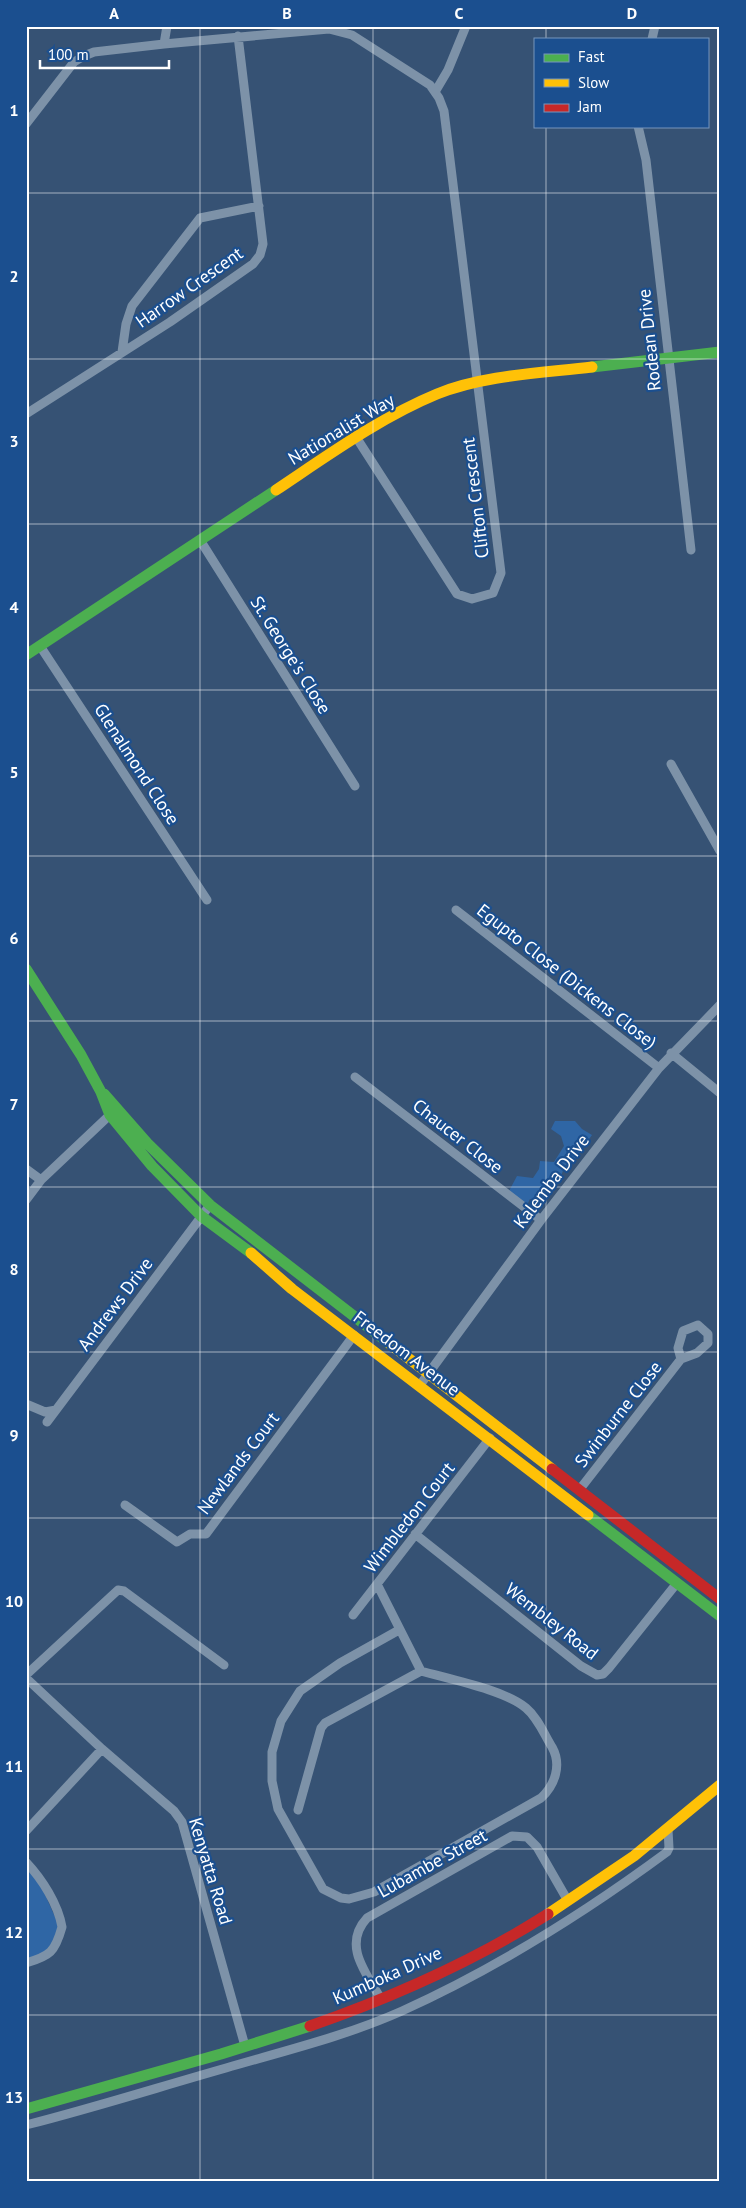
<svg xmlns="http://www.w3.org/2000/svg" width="746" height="2208" viewBox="0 0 746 2208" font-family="'PT Sans',sans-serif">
<rect width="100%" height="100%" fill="#365274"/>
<!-- green -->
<path fill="#2f66a5" d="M555,1121H575L582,1129L592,1135L570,1166L565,1165L559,1182L544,1202L530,1199L527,1205L509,1191L517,1176L533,1178L539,1169L540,1161L554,1162L564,1146L561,1136L551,1129Z
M26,1868L38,1879L60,1928L47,1954L26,1960Z"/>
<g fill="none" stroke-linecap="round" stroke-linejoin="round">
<!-- street -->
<path stroke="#7d92a8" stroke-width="9" d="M652,39L655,26
M164,44L329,29L352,35L430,85L439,98L444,111L501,573L493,593L472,599L457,594L356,437
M435,92L448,70L466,26
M26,124L74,62L84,56L94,52L164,44L167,26
M638,126L646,160L691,550
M122,352L126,324L132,306L200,218L259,206
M26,414L170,322L253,264L260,255L263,244L238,36
M200,540L355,786
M40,646L207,900
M671,764L720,851
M456,910L659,1068
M671,1053L720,1093
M355,1077L541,1220
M26,1169L41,1180
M26,1200L41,1180L114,1111
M698,1325L708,1334V1343L697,1353L681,1359L678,1348L683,1331Z
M420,1385L541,1220L659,1068L720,1005
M26,1404L45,1412L56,1410
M47,1422L210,1205
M580,1489L681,1359
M125,1505L177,1542L190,1534H206L354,1335
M415,1534L581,1666L597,1675L603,1674L609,1668L677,1583
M377,1584L421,1671
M353,1615L490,1438
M26,1675L118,1590L124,1591L224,1665
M26,1678L102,1749L174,1811L182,1822L245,2046
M298,1810L321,1728L325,1723L421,1671C449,1679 505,1690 526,1708C538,1718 544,1734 552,1747C562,1765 555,1785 541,1798L374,1892L349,1899L341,1898L323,1889L278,1809L272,1781V1752L281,1721L300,1691L340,1663L399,1630
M26,1831L102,1749
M26,1862C42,1879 58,1904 62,1927C55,1952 50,1956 26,1963
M381,1999C366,1973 342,1945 367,1918L512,1836L527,1837L537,1847L568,1901
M26,2125C93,2108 159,2087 226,2068C284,2051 346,2036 402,2011C497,1968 583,1914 667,1852L669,1848L668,1830"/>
<!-- fast -->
<path stroke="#4caf50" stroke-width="11" d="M592,367L720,352
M26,655L276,490
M26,969L81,1055L101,1092L110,1115L152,1166L201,1216L251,1253
M104,1094L147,1143L210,1205L390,1344
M588,1515L720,1616
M26,2109L221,2054L310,2026"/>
<!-- slow -->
<path stroke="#ffc107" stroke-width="11" d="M276,490C327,456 381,417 437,394C483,375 543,373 592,367
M251,1253L292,1289L588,1515
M390,1344L552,1469
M548,1914L634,1856L720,1785"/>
<!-- jam -->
<path stroke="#c62828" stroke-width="11" d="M552,1469L720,1599
M310,2026C393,1997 474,1961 548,1914"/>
</g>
<!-- grid -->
<path fill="none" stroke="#fff" stroke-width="1" stroke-opacity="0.55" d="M200,26V2182M373,26V2182M546,26V39M546,126V2182M26,193H720M26,359H720M26,524H720M26,690H720M26,856H720M26,1021H720M26,1187H720M26,1352H720M26,1518H720M26,1684H720M26,1849H720M26,2015H720"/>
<g text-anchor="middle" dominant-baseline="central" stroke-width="4.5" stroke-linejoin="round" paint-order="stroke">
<!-- street labels -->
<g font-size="18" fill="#fff" stroke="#1b4f8f">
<text transform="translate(189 287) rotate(-35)">Harrow Crescent</text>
<text transform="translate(649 340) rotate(-96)">Rodean Drive</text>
<text transform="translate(341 429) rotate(-31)">Nationalist Way</text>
<text transform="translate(475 498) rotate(-97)">Clifton Crescent</text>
<text transform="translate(291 655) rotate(58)">St. George's Close</text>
<text transform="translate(137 764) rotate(57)">Glenalmond Close</text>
<text transform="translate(567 976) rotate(38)">Egupto Close (Dickens Close)</text>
<text transform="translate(458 1136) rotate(38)">Chaucer Close</text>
<text transform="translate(551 1181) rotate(-53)">Kalemba Drive</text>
<text transform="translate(115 1304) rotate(-53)">Andrews Drive</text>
<text transform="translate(407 1353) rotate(37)">Freedom Avenue</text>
<text transform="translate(618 1414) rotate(-52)">Swinburne Close</text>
<text transform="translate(238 1463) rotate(-53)">Newlands Court</text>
<text transform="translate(409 1517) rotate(-52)">Wimbledon Court</text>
<text transform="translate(552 1621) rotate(38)">Wembley Road</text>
<text transform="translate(432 1863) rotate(-29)">Lubambe Street</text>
<text transform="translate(211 1871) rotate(73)">Kenyatta Road</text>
<text transform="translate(387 1975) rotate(-24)">Kumboka Drive</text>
</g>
</g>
<!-- border -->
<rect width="746" height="2208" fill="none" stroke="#1b4f8f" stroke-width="55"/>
<!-- legend -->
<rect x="534" y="38" width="175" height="90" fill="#1b4f8f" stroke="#7695bc"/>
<rect x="544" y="54" width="25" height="8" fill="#4caf50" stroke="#7695bc"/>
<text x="578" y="62" font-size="15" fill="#ffffff">Fast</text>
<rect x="544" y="79" width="25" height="8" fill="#ffc107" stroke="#7695bc"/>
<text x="578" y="88" font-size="15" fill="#ffffff">Slow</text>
<rect x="544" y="104" width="25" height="8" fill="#c62828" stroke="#7695bc"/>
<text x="578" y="112" font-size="15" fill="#ffffff">Jam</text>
<!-- scale -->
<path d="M40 60v8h129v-8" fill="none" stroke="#ffffff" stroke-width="2.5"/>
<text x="48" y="60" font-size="15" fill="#ffffff" stroke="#1b4f8f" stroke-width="4" paint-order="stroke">100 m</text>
<rect x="28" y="28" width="690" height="2152" fill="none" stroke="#fff" stroke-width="2"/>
<g font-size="16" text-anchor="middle" font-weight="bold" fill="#fff">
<text x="114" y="19">A</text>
<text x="287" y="19">B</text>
<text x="459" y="19">C</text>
<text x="632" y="19">D</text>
<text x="14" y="116">1</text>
<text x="14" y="282">2</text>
<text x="14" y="447">3</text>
<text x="14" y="613">4</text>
<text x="14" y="778">5</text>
<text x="14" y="944">6</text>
<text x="14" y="1110">7</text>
<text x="14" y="1275">8</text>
<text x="14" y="1441">9</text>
<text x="14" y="1607">10</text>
<text x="14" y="1772">11</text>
<text x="14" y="1938">12</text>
<text x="14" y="2103">13</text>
</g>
</svg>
